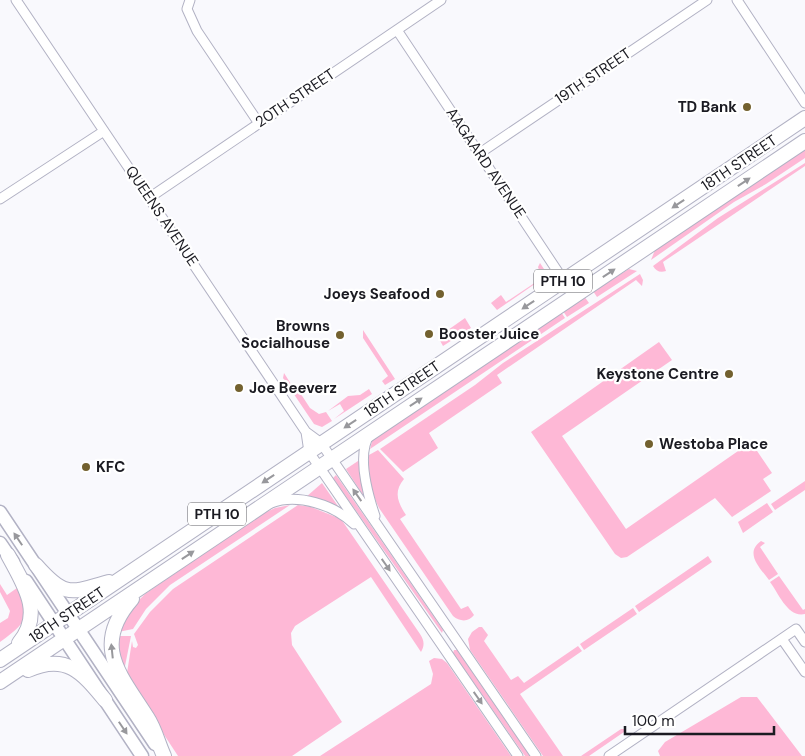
<svg xmlns="http://www.w3.org/2000/svg" width="805" height="756" viewBox="0 0 805 756" font-family="'DM Sans',sans-serif">
<rect width="100%" height="100%" fill="#f9f9fd"/>
<!-- green -->
<path fill="#feb8d6" d="M805,148V158L766,184L734,202L651,260L655,250Z
M805,163V166L663,262L666,271C660,273 656,271 653,266L718,218Z
M540,263L546,272L542,279L497,310L491,303L501,295L506,302L536,282L534,278L540,273L538,267Z
M629,269L637,271L597,297L593,291Z
M640,274L643,280L642,286L636,280L497,375L502,383L429,433L438,448L403,472L380,449L475,385L503,363Z
M584,296L589,303L567,317L563,311Z
M561,312L565,318L370,449L373,438Z
M465,318L471,328L443,346L438,337Z
M363,330L395,379L385,385L382,381L388,376L363,338Z
M659,342L672,360L562,436L626,529L751,442L772,473L763,479L771,491L732,517L715,498L627,557L621,558L615,554L531,432Z
M284,373L291,384L295,385L310,408L319,414L326,412L332,421L322,427L314,424L283,378Z
M369,389L372,394L334,419L344,411L340,404L328,411L348,396L360,395Z
M378,450L404,479C393,492 398,503 406,515L400,519L461,609L468,606L474,615C469,622 460,622 453,616L379,508C371,491 368,474 369,455Z
M361,459L365,494L363,495L346,469Z
M336,475L443,630L442,633L333,478Z
M805,481V490L775,510L771,504Z
M322,483L338,506V508L306,497Z
M767,503L773,512L743,533L738,522Z
M290,505L170,585L146,609L133,629L118,632L130,609L145,594L258,516L275,508Z
M298,505L311,507L341,519L420,634C424,640 425,645 421,652L371,577L295,626L291,633L292,645L342,722L292,756H178L136,692L127,673L132,641L133,647L136,648L138,645L134,634L150,612L173,589Z
M761,541L765,543L760,547L778,574L769,580C760,568 744,553 761,541Z
M708,556L712,562L639,612L635,606Z
M779,576L803,610L805,609V614C788,618 779,594 770,582Z
M0,584L7,595L17,588C33,618 24,624 0,642V623L8,618L10,611L0,592Z
M633,608L637,614L584,650L580,644Z
M479,627H482L488,635L484,641L511,680L518,676L524,683L578,646L582,651L520,694L563,756H543L470,650L468,639L472,632Z
M117,636H131L123,676Z
M454,650H457L530,756H525L453,653Z
M434,658L442,659L447,663L511,756H320L431,684L433,674L429,661Z
M741,697H757L802,756H660L658,751L665,742Z
M621,729H624V732L589,756H581Z"/>
<g fill="none" stroke-linecap="round" stroke-linejoin="round">
<!-- street casing -->
<g stroke="#b2b2c4" stroke-width="11">
<path id="street" d="M16,0L306,432L321,443L536,756
M190,0L187,9L197,31L258,122
M737,0L805,103
M397,30L574,296
M480,153L707,0
M149,198L441,0
M0,199L104,131
M306,432L309,452L518,756
M370,434C356,454 368,495 375,516
M271,503C298,493 334,505 354,524
M782,639L805,672
M609,756L796,629L805,642"/>
</g>
<!-- secondary casing -->
<g stroke="#b2b2c4" stroke-width="15">
<path id="secondary" d="M0,512L155,744
M0,543L13,562
M26,581L142,756"/>
</g>
<!-- primary casing -->
<g stroke="#b2b2c4" stroke-width="16">
<path id="primary" d="M8,555C24,585 44,613 19,643
M36,565C65,598 70,593 109,582
M132,599C91,646 120,674 147,717C155,729 158,743 164,756
M0,660L805,118
M28,670C66,653 82,672 105,700
M0,682L805,141"/>
</g>
<!-- street -->
<use href="#street" stroke="#fff" stroke-width="9"/>
<!-- secondary -->
<use href="#secondary" stroke="#fff" stroke-width="12"/>
<!-- primary -->
<use href="#primary" stroke="#fff" stroke-width="14"/>
</g>
<!-- one-way arrows -->
<defs><path id="oneway-solid" d="M-6-.8H1V-3.2L6.5 0L1 3.2V.8H-6Z" transform="scale(1.25)"/></defs>
<g fill="#98989c">
<use href="#oneway-solid" transform="translate(744 182) rotate(-34)"/>
<use href="#oneway-solid" transform="translate(678 204) rotate(146)"/>
<use href="#oneway-solid" transform="translate(609 273) rotate(-34)"/>
<use href="#oneway-solid" transform="translate(528 305) rotate(146)"/>
<use href="#oneway-solid" transform="translate(416 402) rotate(-34)"/>
<use href="#oneway-solid" transform="translate(350 424) rotate(146)"/>
<use href="#oneway-solid" transform="translate(268 479) rotate(146)"/>
<use href="#oneway-solid" transform="translate(357 495) rotate(-125)"/>
<use href="#oneway-solid" transform="translate(18 539) rotate(-124)"/>
<use href="#oneway-solid" transform="translate(188 555) rotate(-34)"/>
<use href="#oneway-solid" transform="translate(386 565) rotate(55)"/>
<use href="#oneway-solid" transform="translate(112 651) rotate(-96)"/>
<use href="#oneway-solid" transform="translate(478 698) rotate(55)"/>
<use href="#oneway-solid" transform="translate(123 728) rotate(56)"/>
</g>
<!-- markers -->
<g fill="#73612f" stroke="#fff" stroke-width="2">
<circle cx="747" cy="107" r="5"/>
<circle cx="440" cy="294" r="5"/>
<circle cx="429" cy="334" r="5"/>
<circle cx="340" cy="335" r="5"/>
<circle cx="729" cy="374" r="5"/>
<circle cx="239" cy="388" r="5"/>
<circle cx="649" cy="444" r="5"/>
<circle cx="86" cy="467" r="5"/>
</g>
<g text-anchor="middle" dominant-baseline="central" stroke-width="4.5" stroke-linejoin="round" paint-order="stroke">
<!-- shield labels -->
<g fill="#fff" stroke="#5f5f64" stroke-width="1">
<rect x="534" y="269.5" width="58" height="23" rx="4"/>
<rect x="188" y="502.5" width="58" height="23" rx="4"/>
</g>
<g font-size="14" font-weight="bold" fill="#1b1b22">
<text x="563" y="281">PTH 10</text>
<text x="217" y="514">PTH 10</text>
</g>
<!-- street labels -->
<g font-size="15" fill="#1b1b22" stroke="#fff">
<text transform="translate(593 76) rotate(-34)">19TH STREET</text>
<text transform="translate(295 98) rotate(-34)">20TH STREET</text>
<text transform="translate(486 163) rotate(56)">AAGAARD AVENUE</text>
<text transform="translate(739 163) rotate(-34)">18TH STREET</text>
<text transform="translate(162 216) rotate(56)">QUEENS AVENUE</text>
<text transform="translate(402 389) rotate(-34)">18TH STREET</text>
<text transform="translate(67 615) rotate(-34)">18TH STREET</text>
</g>
<!-- poi labels -->
<g font-size="15" font-weight="bold" fill="#1b1b22" stroke="#fff" text-anchor="end">
<text x="737" y="107">TD Bank</text>
<text x="430" y="294">Joeys Seafood</text>
<text x="330" y="326">Browns<tspan x="330" dy="17">Socialhouse</tspan></text>
<text x="439" y="334" text-anchor="start">Booster Juice</text>
<text x="719" y="374">Keystone Centre</text>
<text x="249" y="388" text-anchor="start">Joe Beeverz</text>
<text x="659" y="444" text-anchor="start">Westoba Place</text>
<text x="96" y="467" text-anchor="start">KFC</text>
</g>
</g>
<!-- scale -->
<path d="M625 726v8h149v-8" fill="none" stroke="#1b1b22" stroke-width="2.5"/>
<text x="632" y="726" font-size="15" fill="#1b1b22" stroke="#ffffff" stroke-width="4" paint-order="stroke">100 m</text>
</svg>
